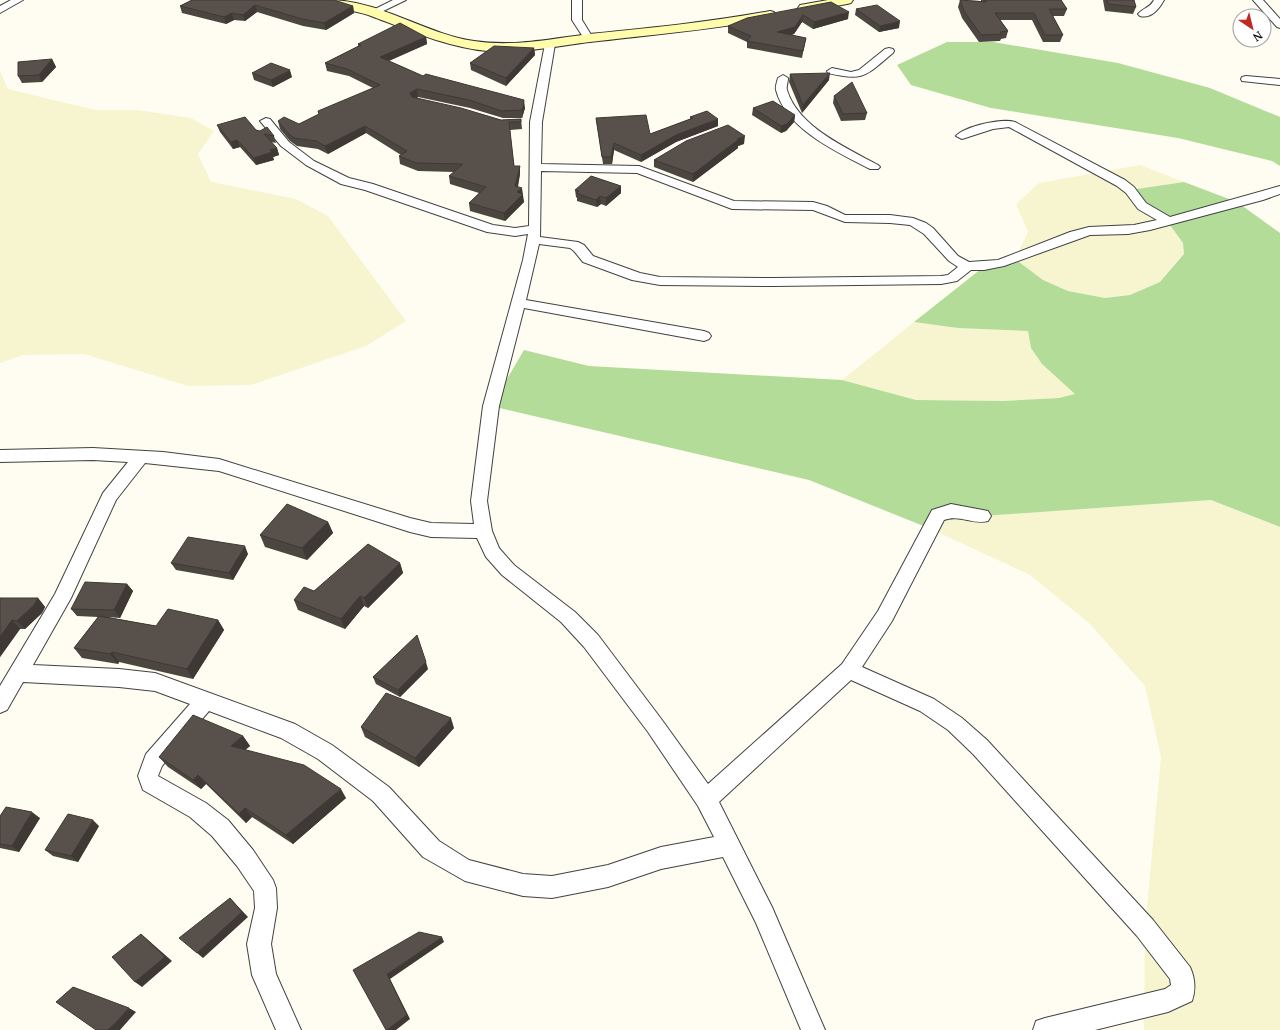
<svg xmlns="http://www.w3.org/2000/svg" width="1280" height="1030" viewBox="0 0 1280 1030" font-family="'Noto Serif',serif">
<rect width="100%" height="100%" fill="#fffdf1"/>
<!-- farmland -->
<path fill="#f6f5d0" d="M0,71L8,89L95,110H137L191,118L214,131L198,154L211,182L296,199L328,216L406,321L366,346L251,385L188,386L84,354L23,355L0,363Z
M1140,165L1184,182L1130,190L1167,221L1183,243L1184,254L1160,282L1130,295L1105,298L1068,291L1043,280L1015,259L1028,232L1016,204L1039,183Z
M914,322L958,328L1028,331L1031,348L1042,364L1076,394L1059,398L1003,401L916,400L842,380Z
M1211,500L1280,527V1030H1144L1145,928L1161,757L1145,686L1090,624L1030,575L931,529L938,515L983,516Z"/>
<!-- forest -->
<path fill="#b2dc98" d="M947,42H993L1118,63L1210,88L1280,117V166L1272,161L1178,138L991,108L911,85L897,65Z
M1184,182L1237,202L1280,233V527L1211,500L983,516L951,510L931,529L809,480L491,406L524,350L589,366L842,380L916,400L1003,401L1059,398L1075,394L1042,364L1031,348L1028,331L958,328L914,322L986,265L1015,259L1043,280L1068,291L1105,298L1130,295L1160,282L1184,254L1183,243L1167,221L1130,190Z"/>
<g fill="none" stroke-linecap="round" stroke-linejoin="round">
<!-- street casing -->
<g stroke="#424242" stroke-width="2">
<path id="street" d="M11,0H23L0,13V6Z
M393,0H406L377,14H371L369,12Z
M572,0H582V20L593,38L591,40H585L572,20Z
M1154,0H1164C1159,9 1151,19 1140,16L1138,14C1144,7 1149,9 1154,0Z
M1253,0H1263L1280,19V28L1277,27Z
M550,41L555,44L542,122L541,164L639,166L734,201L813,202L827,206L845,215H890L913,218L926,223L933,228L958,256L969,262L998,260L1070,232L1089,227L1134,225L1157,220L1138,209L1126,193L1117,186L1009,127L993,129L962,139L956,136C965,126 1002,118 1015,122L1125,180L1134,187L1146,203L1170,217L1280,186V194L1263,200L1150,230L1128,234L1090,235L1004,266L984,270H971L957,281L941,284L774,286L660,285L632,280L583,262L574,251L570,248L539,244L526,300L704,331L709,333L711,336L709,339L704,341L524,308L499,406L487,501L492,531L499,548L514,565L575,612L598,635L662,720L708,784L842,664L878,611L932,510L951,504L988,511L991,516L988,521C973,525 959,514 944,520L892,621L862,667L934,699L962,718L987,740L1153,920L1190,967C1195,978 1196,989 1192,1001L1168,1012L1095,1030H1033L1036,1021L1045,1018L1165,989L1171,985L1170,979L1137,936L973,754L948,730L920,711L851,680L719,802L772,907L825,1030H801L756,923L723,857L661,869L608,887L552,898L523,896L465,881L423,857L373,801L318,759L281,738L209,711L162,766L158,776L206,803L228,820L253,850L273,880L276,888L277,908L271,944L276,974L301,1030H276L252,975L247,944L255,908L254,891L237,866L212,836L190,817L143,790L138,776L146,754L190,704L155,691L119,687L23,682L7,710L0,713V686L55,594L103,493L128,462L93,460L0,462V450L93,448L163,452L219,459L410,518L431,523L474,524L471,501L483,406L523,260L528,234L515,236L487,232L365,190L341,184L306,165L281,146L260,121L266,118L270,119L289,142L314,161L349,178L373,184L493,225L515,228L529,226L530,122L545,44ZM541,171L637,173L732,209L813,210L845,222L890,223L910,225L924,234L949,261L958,267L948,275L941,276L774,278L660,277L640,273L593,256L584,245L578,242L540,237ZM145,463L219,471L410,532L431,537L477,538L486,557L502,575L561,622L584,647L648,732L698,806L714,837L661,847L608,865L552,876L523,874L469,860L439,841L389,787L332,745L295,724L155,673L119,669L33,665L71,598L116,500Z
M889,48L893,49L894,51L893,53C866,75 865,82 828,73L827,71L832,68L851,72L859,70L885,49Z
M783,75L788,78C788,82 786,87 787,90C798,127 847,148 878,165L880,167L878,169H870C837,152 786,129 776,90C775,87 777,82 778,78Z
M1246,76L1280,79V85L1242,81L1241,79L1242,77Z"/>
</g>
<!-- secondary casing -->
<g stroke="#313131" stroke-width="2">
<path id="secondary" d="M329,0C380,0 425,34 474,41C513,47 551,39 589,34C650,28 710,22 770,11L774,12L776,15L774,18L770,19C710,30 650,35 590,42C556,46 521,54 487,51C447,47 408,30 371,16C361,12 335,9 329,0Z
M828,0H853L851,3L847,4L804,12L800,11L798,8L800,5Z"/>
</g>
<!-- street -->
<use href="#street" fill="#fff" fill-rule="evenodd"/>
<!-- secondary -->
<use href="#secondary" fill="#fffcac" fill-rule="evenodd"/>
</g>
<!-- wall -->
<path fill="#4c4640" d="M192,0L353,6L354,13L326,30L303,26L257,12L245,21L234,20L226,24L182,13L180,6Z
M960,0L981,1V0H1061L1067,9L1064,16H1053L1063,35L1060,42H1043L1032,20H1000L1008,31L1006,38L1001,39L1000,41L979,42L962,18L958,7Z
M1103,0H1134L1136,7L1133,14L1105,11Z
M831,2L848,19L813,29L802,22L794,34L791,35L806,38L802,58L747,48V42L728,33V26Z
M856,9L899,28L879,32L855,15Z
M426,37L427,44L389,61L423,76L525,108L522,118H503L470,108L418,97L417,98L501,120L521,119L522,129L510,130L514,166H520V174L518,187L522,194L524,202L505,221L470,211L469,203L479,193L450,184L449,176L454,172L418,171L400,164L399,156L401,155L366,133L328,154L318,149L297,146L290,141L280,129L278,121L299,124L373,88L349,76L327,71L325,63L358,46V44Z
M534,48L535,55L506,86L471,70L470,63Z
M52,59L56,67L42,82L22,83L18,76Z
M252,73L292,77L273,87L254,80Z
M790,74L829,80L802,113L789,82Z
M834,96L867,113L865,120L841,121L833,103Z
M753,108L795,115L794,122L786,131L781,133L752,115Z
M690,117L718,126L676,142L641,162L614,150L612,164H603L597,125L596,118L650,134L690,119Z
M217,125L256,130L274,136L276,143L271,142L277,148L279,155L273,157L274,160L256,165L240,147L233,149L220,132Z
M744,144L738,146V148L693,182L654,167V160Z
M621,186V193L606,206L601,204L597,207L577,201V198L576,197L575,190Z
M328,522L333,533L307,560L265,547L260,535Z
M248,554L233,580L176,570L171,563Z
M400,563L403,573L368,608L364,606L345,629L298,610L294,600L314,591Z
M127,584L133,591L120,618L107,617L156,626L218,620L224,630L193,679L119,662L118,664L82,658L74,648L98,617L77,616L71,609Z
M0,598H38L45,607L42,613L25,629H20L0,657Z
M428,669L400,697L376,684L373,677Z
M361,727L454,728L419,767L365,737Z
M243,736L250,746L245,750L346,798L293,844L252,817L246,823L206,784L201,789L168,767L159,757Z
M0,816L40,818L19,852L0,848Z
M99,826L78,862L53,856L45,850Z"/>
<!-- shaded-wall -->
<path fill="#3e3934" d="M255,5L257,12L245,21L243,15Z
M353,6L354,13L326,30L324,23Z
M849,12L848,19L813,29L814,22Z
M232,13L234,20L226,24L224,17Z
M803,15L802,22L794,34L776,39L777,32Z
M900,21L899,28L879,32L880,26Z
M426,37L427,44L381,64L380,57Z
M534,48L535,55L506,86V78Z
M52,59L56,67L42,82L39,75Z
M290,70L292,77L273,87L271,80Z
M830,73L829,80L802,113L803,105Z
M417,89L418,97L412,101L410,93Z
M524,100L525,108L522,118V110Z
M795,115L794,122L786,131L781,133V126Z
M718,119V126L676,142L641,162V155L676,135Z
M365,126L366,133L328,154L325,146Z
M745,136L744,144L738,146V148L693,182V174L737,139Z
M237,140L240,147L233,149L231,142Z
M614,143V150L612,164L611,157Z
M277,148L279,155L273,157L274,160L256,165L254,158L270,150Z
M520,166V174L516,194L515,186Z
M621,186V193L606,206V198Z
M522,188L524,202L505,221L504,213L517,192Z
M600,196L601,204L597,207L596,200Z
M328,522L333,533L307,560L302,548Z
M245,546L248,554L233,580L229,573Z
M400,563L403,573L368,608L364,598Z
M127,584L133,591L120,618L114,610Z
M360,596L364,606L345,629L341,619Z
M38,598L45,607L42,613L25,629L17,621Z
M12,620L20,629L0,657V637Z
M218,620L224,630L193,679L187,669Z
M112,652L119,662L118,664L110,654Z
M426,662L428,669L400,697L398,690Z
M451,718L454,728L419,767L415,758Z
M243,736L250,746L238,756L231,746Z
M198,775L206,784L201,789L193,780Z
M341,789L346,798L293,844L286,835Z
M245,808L252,817L246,823L239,814Z
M32,812L40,818L19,852L12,846Z
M93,820L99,826L78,862L71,856Z
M230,898L248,917L203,958L197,953Z
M141,934L147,939L172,961L142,987L135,982Z
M442,937L444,942L390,979L410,1019L396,1030H387V974Z
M129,1008L136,1012L120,1030H108Z"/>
<!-- building -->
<path fill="#58514b" stroke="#3e3934" d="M192,0H334L353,6L324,23L302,19L255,5L243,15L232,13L224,17L180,6Z
M960,0L986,2V0H1061L1067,9H1049L1063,35H1045L1034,13H995L1008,31L1000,32L1002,34L981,35L964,11Z
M1107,0H1134L1136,7L1108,4Z
M831,2L849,12L814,22L803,15L795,27L777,32L806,38L803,51L747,41L751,36L728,26L747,18Z
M877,5L900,21L880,26L856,9Z
M400,23L426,37L380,57L423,76L426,74L524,100L522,110L502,111L469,100L417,89L410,93L412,97L461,108L501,120L521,119V122H509L514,166H520L515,186L522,188L517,192L523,194L504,213L469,203L486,187L449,176L463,164L416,163L399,156L407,151L365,126L325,146L316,141L294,138L288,133L278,121L284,117L299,124L319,114L318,111L380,85L347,69L325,63L361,45L358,44Z
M494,46L534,48L506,78L470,63Z
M52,59L39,75L18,76V62Z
M271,63L290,70L271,80L252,73Z
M830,73L803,105L790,74Z
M852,82L867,113L843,114L834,96Z
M773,101L795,115L787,124L781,126L753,108Z
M707,111L718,119L676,135L641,155L614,143L611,157H602L596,118L646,115L650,134L693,118L690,117Z
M245,117L256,130L260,131L267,127L274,136L264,134L277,148L270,150L272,152L254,158L237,140L231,142L217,125Z
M728,125L745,136L737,139L738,140L693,174L654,160L686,141Z
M591,176L621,186L606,198L600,196L596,200L576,193L579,191L575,190Z
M287,504L328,522L302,548L260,535Z
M188,537L245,546L229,573L171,563Z
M368,544L400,563L364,598L360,596L341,619L294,600L304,587L314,591Z
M85,582L127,584L114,610L71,609Z
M0,598H38L34,605L17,621L12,620L0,637Z
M168,609L218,620L187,669L112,652L110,654L74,648L99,616L156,626Z
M417,635L426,662L398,690L373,677Z
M386,693L451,718L415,758L361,727Z
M193,715L243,736L231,746L304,765L341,789L286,835L245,808L239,814L198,775L193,780L159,757Z
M6,807L32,812L12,846L0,844V816Z
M68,814L93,820L71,856L45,850Z
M230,898L242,912L197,953L179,938Z
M419,932L442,937L387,974L407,1015L387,1030H386L353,970Z
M141,934L165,957L135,982L112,957Z
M73,987L129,1008L108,1030H96L56,1002Z"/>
<!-- north arrow -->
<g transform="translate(1252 28) rotate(145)"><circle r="19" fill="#ffffff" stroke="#9f9f9f"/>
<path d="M0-3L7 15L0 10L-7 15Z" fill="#c32724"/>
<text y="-6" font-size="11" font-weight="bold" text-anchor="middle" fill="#0f0f0f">N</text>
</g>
</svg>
